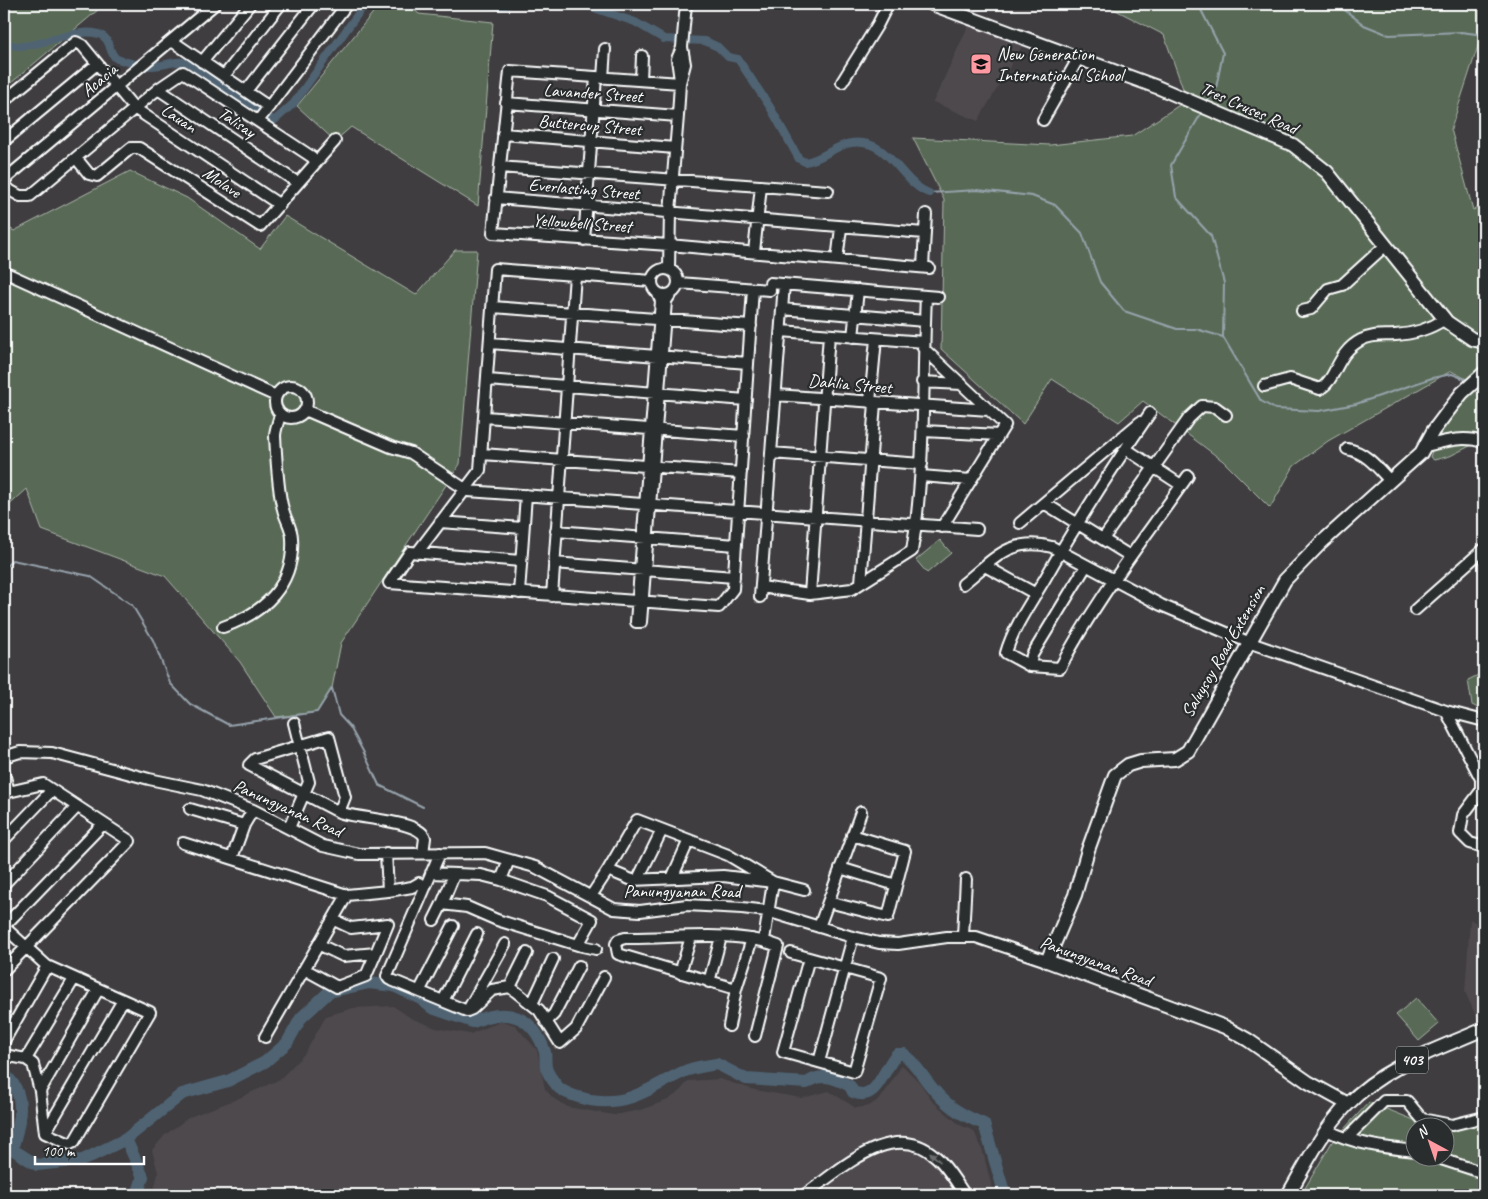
<svg xmlns="http://www.w3.org/2000/svg" width="1488" height="1199" viewBox="0 0 1488 1199" font-family="Caveat,sans-serif">
<rect width="100%" height="100%" fill="#3f3d40"/>
<filter id="ink" filterUnits="userSpaceOnUse"><feTurbulence type="fractalNoise" baseFrequency=".02" numOctaves="2"/><feDisplacementMap in="SourceGraphic" scale="10" xChannelSelector="R" yChannelSelector="G"/><feConvolveMatrix kernelMatrix="1 2 1 2 8 2 1 2 1" color-interpolation-filters="sRGB"/></filter>
<g filter="url(#ink)">
<!-- built -->
<path fill="#4e484d" d="M969,24L1024,43L978,121L933,102Z
M1470,919L1484,928V1018L1478,1021L1465,992Z
M393,1006L411,1018L436,1028L470,1034L502,1021L515,1025L537,1050L545,1089L553,1098L568,1107L614,1115L640,1110L668,1100L679,1092L688,1081L720,1079L755,1090L802,1098L829,1091L856,1108L869,1106L881,1098L902,1065L921,1084L932,1101L960,1125L974,1131L983,1152L994,1195H153L158,1173L152,1150L165,1135L189,1117L237,1099L280,1079L305,1053L326,1016L353,1008Z"/>
<!-- green -->
<path fill="#586b56" stroke="#acb5aa" d="M4,4H105L4,89Z
M380,4H408L419,14L493,22L478,206L351,127L335,141L297,106Z
M1104,4H1484V33L1479,43L1451,129L1473,210L1484,205V450L1476,443L1450,456L1434,460L1430,457L1439,430L1478,385L1451,371L1328,441L1294,466L1270,508L1223,461L1143,401L1119,422L1052,379L1023,424L941,349L944,200L913,138L1050,145L1132,136L1187,100L1164,35Z
M130,171L187,198L260,249L285,216L416,295L455,250H477L460,464L341,643L332,688L317,712L276,717L240,662L165,576L42,530L27,489L4,510V225L14,231Z
M940,540L951,553L927,573L916,560Z
M1484,672V711L1472,705L1468,680Z
M1416,998L1439,1024L1419,1041L1396,1015Z
M1369,1102L1429,1126H1416V1156H1446V1133L1484,1121V1195H1301L1332,1142Z"/>
<g fill="none" stroke-linecap="round" stroke-linejoin="round">
<!-- stream -->
<path stroke="#96a2ab" stroke-width="2" d="M1198,4L1223,53L1216,88L1208,101
M1337,4L1364,25L1389,35L1461,32L1484,35
M1202,112L1171,165L1176,197L1211,236L1224,283L1223,337
M929,193L977,190L1032,196L1055,205L1082,233L1100,282L1124,311L1177,329H1196L1223,337L1261,401L1275,409L1319,411L1356,404L1432,378L1452,374L1467,380
M1479,386L1484,387
M4,569L12,560L90,576L132,605L153,640L170,683L190,704L229,725L317,712L332,688
M332,688L339,715L350,727L364,753L379,785L423,807"/>
<!-- canal -->
<path stroke="#506473" stroke-width="8" d="M443,4H449
M486,4L501,6L509,4
M582,4L635,22L664,39L705,41L718,47L728,57L738,59L770,107L799,159L805,162C822,160 835,145 851,143C891,138 899,182 929,193
M4,44C9,44 14,46 19,46C41,47 86,23 104,37C112,43 108,53 117,59C128,62 141,67 152,66C168,66 176,58 191,64L266,118L275,120L293,104L365,4"/>
<!-- river -->
<path stroke="#506473" stroke-width="12" d="M4,1074C28,1093 20,1123 12,1149L37,1165L83,1160L126,1139L182,1094L228,1081L265,1062L287,1043L301,1018L329,992L369,983L394,986L421,999L432,1008L473,1022C507,1007 533,1015 545,1052C546,1057 545,1062 546,1067C547,1073 554,1082 558,1087C565,1094 581,1098 590,1100C631,1106 649,1088 683,1072C693,1067 706,1066 717,1064L746,1079L807,1083C822,1072 835,1078 850,1086L853,1092C878,1103 883,1068 897,1054H904C917,1065 924,1079 935,1091C949,1108 964,1116 984,1124L1005,1195
M126,1139L143,1177L137,1195"/>
<!-- minor casing -->
<g stroke="#fff" stroke-width="14">
<path id="minor" d="M172,41L269,107
M202,62L250,4
M224,76L281,4
M603,78L605,49
M641,80L642,56
M680,80L677,59L682,48
M842,82L878,24L888,4
M680,83L510,71L493,233L669,245L929,268
M158,89L298,183
M246,91L314,4
M4,101L76,42L82,45L134,108L280,205
M506,103L678,116
M1043,120L1078,59
M258,121L347,4
M503,134L675,148
M4,141L97,64
M76,158L89,174L97,176L131,148H139L260,226L335,141
M500,167L828,191
M4,180L215,4
M4,187L20,196H30L158,89L183,72L312,157L316,163
M496,198L924,233
M584,240L596,77
M754,252L761,186
M837,260L841,228
M923,267L926,214
M652 282a13 13 0 1 1 26 0a13 13 0 1 1-26 0Z
M669,269L670,212L678,116L680,83L685,64L682,47L686,4
M4,272L276,396
M679,283L770,290
M770,283L938,297
M658,294L661,301L636,622H641L666,301L670,295
M493,307L751,326
M782,309L925,321
M1302,311L1311,309L1328,289L1342,285L1386,245
M781,331L924,342
M853,337L858,290
M490,343L748,363
M923,348L1005,425L942,527
M488,380L746,400
M922,382L962,384
M1264,386L1290,379L1320,389C1337,379 1336,353 1361,340C1372,334 1383,336 1395,335C1413,334 1430,329 1445,319
M275 402a16 16 0 1 1 32 0a16 16 0 1 1-32 0Z
M776,395L989,410
M870,402L876,339
M305,410L391,447L411,453L468,491L977,529
M1150,413C1112,468 1076,524 1043,582C1030,604 1013,628 1006,653L1030,666L1060,668C1096,599 1144,539 1188,476
M485,417L744,436
M924,431L999,435
M1426,446C1445,441 1466,435 1484,443
M1126,449L1181,485
M1347,449C1366,452 1378,468 1390,481
M771,453L922,464
M482,454L741,473
M921,476L971,480
M1044,503L1130,556
M440,522L523,528
M1020,523L1140,422
M556,531L736,545
M1103,539L1189,418L1202,406L1215,407L1226,415
M417,553L480,470L495,269L652,281
M554,563L734,577
M985,566L1036,594
M389,583L719,607L733,589L753,289
M389,583L410,552L521,561
M861,583L875,403
M963,584C993,560 1010,536 1052,547L1161,605L1248,642L1446,711L1484,721
M761,587L810,594L852,589L912,551C926,466 922,381 926,296
M519,593L526,495
M810,594L829,335
M552,596L575,275
M760,597L784,284
M1415,610L1484,549
M223,627C264,613 295,585 292,538C292,528 285,519 283,509C278,493 276,454 275,436C275,429 279,421 280,414
M1030,666L1032,655L1086,566
M1446,711L1481,779V791L1463,815L1460,833L1470,843L1484,847
M4,757L20,752L52,753L149,779L202,790L253,810L323,846L359,854L485,853L535,867L614,909L640,911L687,905L742,908L767,911L849,936L879,943L898,944L947,937H976L1047,961
M4,773L9,792
M4,793L43,784L130,841L4,970
M190,809L244,825
M339,812L345,797L329,737L255,759L249,765L339,812C356,819 420,820 425,838L423,853
M289,828L309,782L294,723
M4,840L52,790
M183,843L347,895L388,891L386,853
M440,853L387,976L389,979L467,1011L472,1009L492,990L510,987L539,1010L560,1043L576,1029L604,977
M232,858L244,825L253,810
M840,868L896,885
M431,873L481,875L501,880L547,896L592,920L578,945L596,949
M454,875L442,904L467,907L497,920L578,945
M672,878L689,840
M638,879L662,830
M501,880L509,860
M4,884L77,807
M388,891L412,887L419,883
M591,896L608,870
M828,902L888,917L905,851L852,835
M434,920L442,904
M4,926L103,824
M4,927L47,966L150,1012L74,1142L70,1144L45,1133L40,1091L33,1064L26,1059L4,1055
M819,927L861,812
M963,936L966,879
M764,940L773,882L728,855L637,820L608,870L632,880L723,876L773,882L804,890
M320,945L343,956L376,953L388,924L351,928L334,920
M791,953L881,978L854,1072L783,1052L809,958
M306,970L337,987L366,976L376,953
M680,973L691,937
M709,982L721,937
M510,987L527,953
M736,989L618,954L616,944L618,940L625,938C672,939 734,929 778,946L755,1036
M420,990L453,926
M443,1001L477,934
M532,1004L553,959
M469,1008L505,944
M546,1022L554,1014L579,966
M729,1026L736,989L752,939
M265,1037L347,895
M4,1041L47,966
M26,1059L74,979
M819,1062L853,937
M40,1091L98,990
M1327,1130C1353,1144 1386,1148 1416,1151
M45,1133L123,1000
M1347,1138L1384,1101H1407L1422,1119L1452,1125L1484,1117
M1432,1156L1484,1173
M804,1195C840,1171 892,1118 935,1156C947,1166 956,1182 965,1195"/>
</g>
<!-- major casing -->
<g stroke="#fff" stroke-width="16">
<path id="major" d="M932,4L1157,87L1293,145L1327,172L1447,322L1472,339L1484,342
M1348,1104L1308,1082L1248,1040L1225,1027L1047,961L1075,895L1088,850L1115,775L1128,765L1141,761L1175,759L1188,751L1285,580L1321,543L1421,453L1433,431L1445,415L1462,393L1484,373
M1288,1195C1306,1164 1322,1131 1347,1105C1384,1066 1436,1050 1484,1029"/>
</g>
<!-- minor -->
<use href="#minor" stroke="#2a2d2e" stroke-width="10"/>
<!-- major -->
<use href="#major" stroke="#2a2d2e" stroke-width="12"/>
</g>
<!-- one-way arrows -->
<defs><path id="oneway-solid" d="M-6-.8H1V-3.2L6.5 0L1 3.2V.8H-6Z" transform="scale(1.25)"/></defs>
<use fill="#6a6c6d" href="#oneway-solid" transform="translate(935 1157) rotate(-137)"/>
</g>
<!-- icons -->
<defs>
<g id="school-square" transform="scale(1.125)"><rect x="-9" y="-9" width="18" height="18" rx="4" fill="#ff9aa2" stroke="#2a2d2e"/><path d="M0-5L7-2L0 1L-7-2ZM-4 1L0 2.5L4 1V4Q0 6-4 4Z" fill="#111"/></g>
</defs>
<g fill-rule="evenodd">
<use href="#school-square" x="981" y="64"/>
</g>
<g text-anchor="middle" dominant-baseline="central" stroke-width="4.5" stroke-linejoin="round" paint-order="stroke">
<!-- shield labels -->
<rect fill="#2a2d2e" stroke="#bfc0c0" stroke-width="1" x="1396" y="1046.5" width="32" height="27" rx="4"/>
<g font-size="16" font-weight="bold" fill="#fff">
<text x="1412" y="1060">403</text>
</g>
<!-- poi labels -->
<g font-size="18" fill="#fff" stroke="#2a2d2e" text-anchor="start">
<text x="997" y="54">New Generation<tspan x="997" dy="21">International School</tspan></text>
</g>
<!-- street labels -->
<g font-size="18" fill="#fff" stroke="#2a2d2e">
<text transform="translate(99 80) rotate(-40)">Acacia</text>
<text transform="translate(593 93) rotate(4)">Lavander Street</text>
<text transform="translate(1249 108) rotate(24)">Tres Cruses Road</text>
<text transform="translate(179 118) rotate(33)">Lauan</text>
<text transform="translate(237 122) rotate(34)">Talisay</text>
<text transform="translate(590 125) rotate(5)">Buttercup Street</text>
<text transform="translate(222 182) rotate(34)">Molave</text>
<text transform="translate(584 189) rotate(5)">Everlasting Street</text>
<text transform="translate(582 223) rotate(4)">Yellowbell Street</text>
<text transform="translate(850 384) rotate(5)">Dahlia Street</text>
<text transform="translate(1223 651) rotate(-60)">Saluysoy Road Extension</text>
<text transform="translate(288 808) rotate(24)">Panungyanan Road</text>
<text x="682" y="891">Panungyanan Road</text>
<text transform="translate(1096 961) rotate(20)">Panungyanan Road</text>
</g>
</g>
<!-- margin -->
<rect width="1488" height="1199" fill="none" stroke="#2a2d2e" stroke-width="20"/>
<rect x="10" y="10" width="1468" height="1179" fill="none" stroke="#fff" stroke-width="2" filter="url(#ink)"/>
<!-- north arrow -->
<g transform="translate(1430 1142) rotate(320)"><circle r="24" fill="#2a2d2e" stroke="#7f8182"/>
<path d="M0-4L9 19L0 12L-9 19Z" fill="#ff9aa2"/>
<text y="-8" font-size="14" font-weight="bold" text-anchor="middle" fill="#ffffff">N</text>
</g>
<!-- scale -->
<path d="M35 1156v8h109v-8" fill="none" stroke="#ffffff" stroke-width="2.5"/>
<text x="42" y="1156" font-size="15" fill="#ffffff" stroke="#2a2d2e" stroke-width="4" paint-order="stroke">100 m</text>
</svg>
